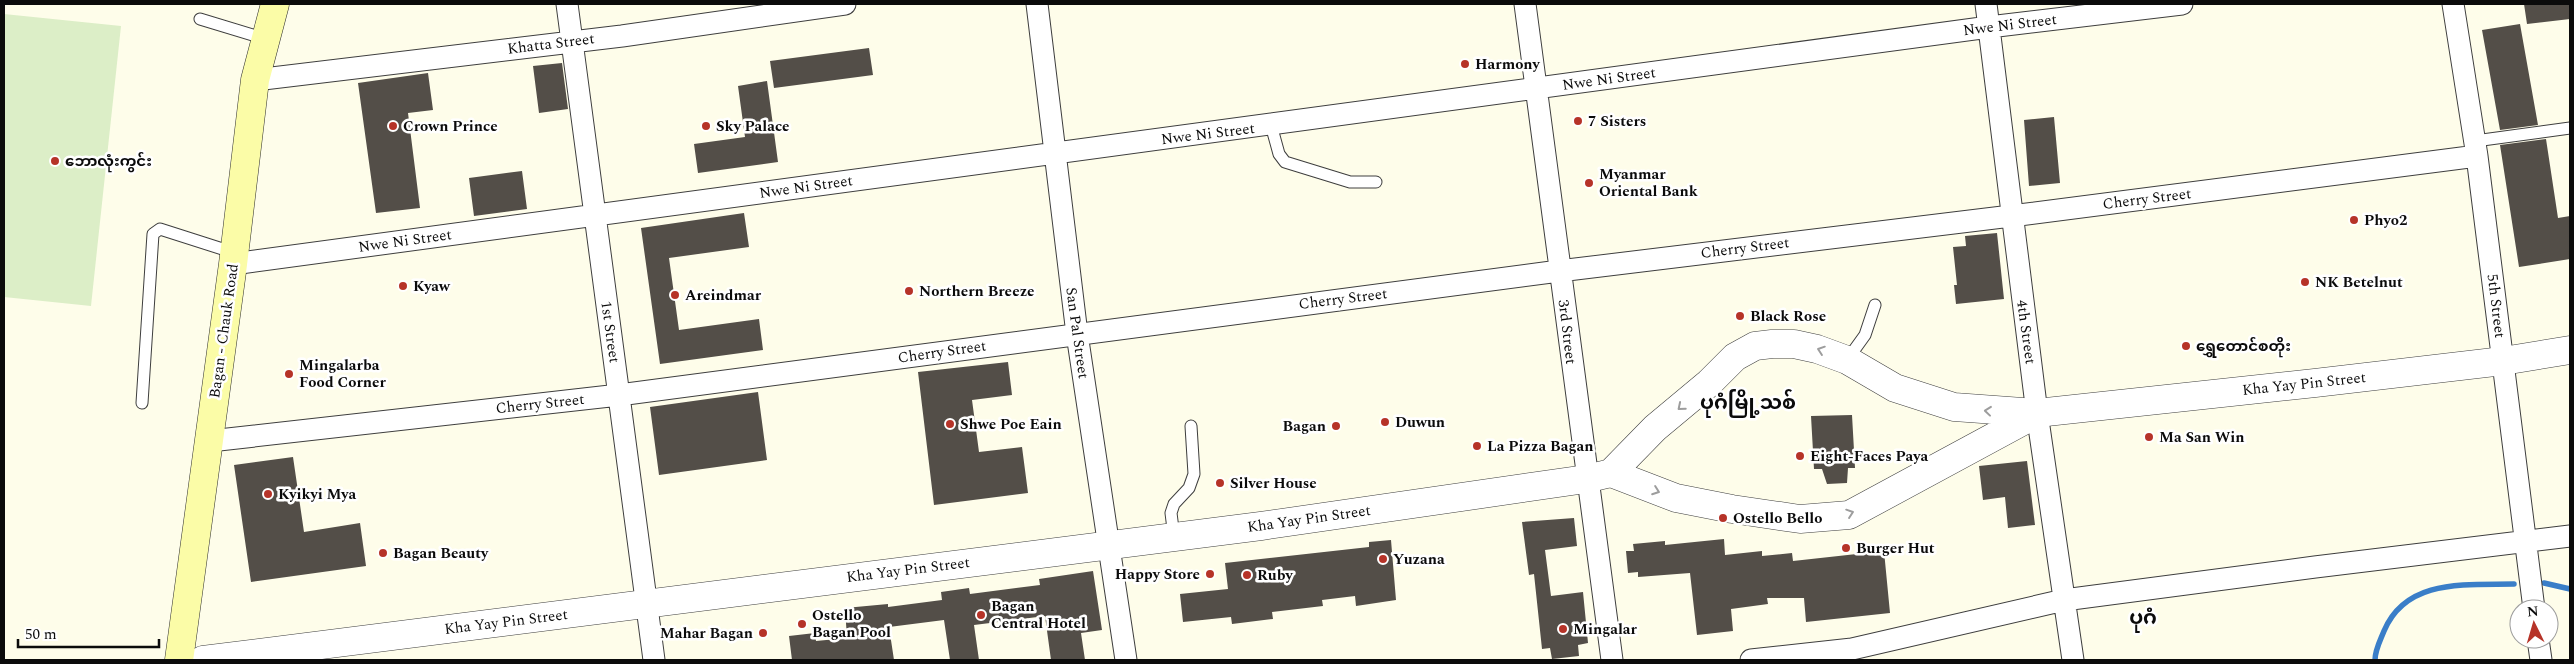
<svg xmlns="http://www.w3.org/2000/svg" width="2574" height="664" viewBox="0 0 2574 664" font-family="Spectral,'Noto Sans Myanmar',serif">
<rect width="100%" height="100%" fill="#fefdea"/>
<!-- pitch -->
<path fill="#dceec7" d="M4,14L121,26L91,306L4,297Z"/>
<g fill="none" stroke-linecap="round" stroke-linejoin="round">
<!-- stream -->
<path stroke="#3a7ec8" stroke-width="5.5" d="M2544,583L2570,589
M2375,660C2375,650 2380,641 2384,631C2406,578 2466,585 2514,584"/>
</g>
<!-- building -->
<path fill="#534e48" d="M2524,4H2570V19L2527,24Z
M2520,24L2538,125L2500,130L2482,30Z
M869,48L873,75L774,88L770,61Z
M562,63L568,109L539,113L533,66Z
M428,73L433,110L408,113L420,208L376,213L358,83Z
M767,81L778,162L698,173L694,144L745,137L738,86Z
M2054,117L2060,183L2029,186L2024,120Z
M2546,139L2558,218L2570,216V259L2519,267L2500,145Z
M522,171L527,209L474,216L469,178Z
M744,213L749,247L669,258L679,330L759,319L763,350L660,364L641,228Z
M1997,233L2004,299L1956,304L1954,285H1957L1953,247L1966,246L1965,236Z
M1008,362L1012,395L972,400L979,452L1022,447L1028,493L934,505L918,372Z
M758,392L767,460L659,475L650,407Z
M1852,415L1855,468H1848L1847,483L1827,484L1822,469H1814L1811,416Z
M293,457L304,532L360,523L366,566L251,582L234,465Z
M2027,461L2035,525L2008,528L2005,497L1983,500L1979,466Z
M1574,518L1577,546L1545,550L1551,596L1583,592L1588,643L1578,645L1579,656L1552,659L1550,648L1542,649L1534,574L1529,575L1522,522Z
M1724,539L1725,555L1762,551V556L1792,553L1793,561L1884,551L1890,613L1806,622L1804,598H1767L1768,604L1731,609L1733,631L1697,635L1690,573L1638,577V572L1628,573L1626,551H1634L1633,544L1665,541V545Z
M1391,540L1396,600L1356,606L1355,596L1322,600L1323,606L1272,612L1273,619L1232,624L1231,617L1183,622L1180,594L1228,589L1225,563L1369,547V542Z
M1093,571L1102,630L1081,633L1085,660H1051L1045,616L974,625L979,660H950L944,620L889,627L894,660H792L789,636L815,633L816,641L847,638L845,608L888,604V607L942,600L941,592L969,588L970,594L1040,585L1039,579Z"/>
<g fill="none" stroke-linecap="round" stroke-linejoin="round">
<!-- service casing -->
<g stroke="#3e3e3e" stroke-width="13">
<path id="service" d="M200,19L266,39
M1271,125L1279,154L1285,162L1350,182H1376
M2475,141L2570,128
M1847,360L1865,335L1875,305
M142,403L153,234L160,229L235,253
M1174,537L1171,513L1174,504L1189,488L1194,474L1191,426"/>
</g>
<!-- minor casing -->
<g stroke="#3e3e3e" stroke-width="23">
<path id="minor" d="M567,4L654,660
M1037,4L1077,334L1126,660
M1525,4L1612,660
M1986,4L2037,413L2073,660
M2453,4L2477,156L2534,609
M255,80L622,36L845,4
M233,264L1989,27L2182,4
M210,441L619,395L1559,271L2011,216L2477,156
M2538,639L2541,660
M1751,660L1852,649L2064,600L2315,567L2570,536"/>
</g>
<!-- tertiary casing -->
<g stroke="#3e3e3e" stroke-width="29">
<path id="tertiary" d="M1611,473L1676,498L1732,509L1800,519L1849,515L2036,414
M203,660L1261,526L1586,479L1611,473L1655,428L1709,383L1735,357L1755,346L1772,344H1794L1817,349L1847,360L1895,388L1954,407L2037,413L2315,383L2503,361L2570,350"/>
</g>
<!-- secondary casing -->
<g stroke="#2d2d2d" stroke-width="29">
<path id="secondary" d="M179,660L233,264L255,80L275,4"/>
</g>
<!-- service -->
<use href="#service" stroke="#fff" stroke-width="11"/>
<!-- minor -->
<use href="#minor" stroke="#fff" stroke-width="21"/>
<!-- tertiary -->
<use href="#tertiary" stroke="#fff" stroke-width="28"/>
<!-- secondary -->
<use href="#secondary" stroke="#fbfca7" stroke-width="28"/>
</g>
<!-- one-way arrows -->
<defs><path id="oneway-chevron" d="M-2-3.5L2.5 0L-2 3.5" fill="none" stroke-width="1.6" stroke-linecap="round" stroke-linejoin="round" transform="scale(1.25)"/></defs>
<g stroke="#9d9d9d">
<use href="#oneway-chevron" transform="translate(1821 350) rotate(-161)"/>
<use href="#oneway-chevron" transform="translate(1681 407) rotate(140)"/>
<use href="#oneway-chevron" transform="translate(1988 411) rotate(-174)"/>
<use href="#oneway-chevron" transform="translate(1656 491) rotate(20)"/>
<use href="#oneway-chevron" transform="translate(1850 513) rotate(-19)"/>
</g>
<!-- markers -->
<g fill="#b63328" stroke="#fff" stroke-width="2">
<circle cx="1465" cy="64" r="5"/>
<circle cx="1578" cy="121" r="5"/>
<circle cx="393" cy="126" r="5"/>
<circle cx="706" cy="126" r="5"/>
<circle cx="55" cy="161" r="5"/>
<circle cx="1589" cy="183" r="5"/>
<circle cx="2354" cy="220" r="5"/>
<circle cx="2305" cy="282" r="5"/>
<circle cx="403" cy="286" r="5"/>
<circle cx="909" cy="291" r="5"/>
<circle cx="675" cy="295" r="5"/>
<circle cx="1740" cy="316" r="5"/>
<circle cx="2186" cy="346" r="5"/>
<circle cx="289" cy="374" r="5"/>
<circle cx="1385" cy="422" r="5"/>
<circle cx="950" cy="424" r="5"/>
<circle cx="1336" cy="426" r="5"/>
<circle cx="2149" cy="437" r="5"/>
<circle cx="1477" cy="446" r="5"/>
<circle cx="1800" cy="456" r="5"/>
<circle cx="1220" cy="483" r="5"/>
<circle cx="268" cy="494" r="5"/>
<circle cx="1723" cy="518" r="5"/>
<circle cx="1846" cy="548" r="5"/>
<circle cx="383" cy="553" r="5"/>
<circle cx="1383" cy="559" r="5"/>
<circle cx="1210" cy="574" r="5"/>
<circle cx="1247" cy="575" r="5"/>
<circle cx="981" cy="615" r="5"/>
<circle cx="802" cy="624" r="5"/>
<circle cx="1563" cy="629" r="5"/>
<circle cx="763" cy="633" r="5"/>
</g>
<g text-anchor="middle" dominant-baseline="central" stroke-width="5" stroke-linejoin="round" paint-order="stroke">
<!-- street labels -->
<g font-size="15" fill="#0b0b0b" stroke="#fff">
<text transform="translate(2010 25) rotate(-7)">Nwe Ni Street</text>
<text transform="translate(551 44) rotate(-7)">Khatta Street</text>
<text transform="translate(1609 79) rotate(-8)">Nwe Ni Street</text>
<text transform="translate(1208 134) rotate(-7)">Nwe Ni Street</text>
<text transform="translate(806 187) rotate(-8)">Nwe Ni Street</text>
<text transform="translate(2147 199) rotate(-7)">Cherry Street</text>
<text transform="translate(405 241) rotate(-8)">Nwe Ni Street</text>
<text transform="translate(1745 248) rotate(-7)">Cherry Street</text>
<text transform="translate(1343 299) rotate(-7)">Cherry Street</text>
<text transform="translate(2496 306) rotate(83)">5th Street</text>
<text transform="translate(224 331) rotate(-82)">Bagan - Chauk Road</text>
<text transform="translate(610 332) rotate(82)">1st Street</text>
<text transform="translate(1567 332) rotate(83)">3rd Street</text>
<text transform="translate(2026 332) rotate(82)">4th Street</text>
<text transform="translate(1077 333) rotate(82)">San Pal Street</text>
<text transform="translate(942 352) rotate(-8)">Cherry Street</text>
<text transform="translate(2304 384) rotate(-6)">Kha Yay Pin Street</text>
<text transform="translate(540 404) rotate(-6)">Cherry Street</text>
<text transform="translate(1309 519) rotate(-8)">Kha Yay Pin Street</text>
<text transform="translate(908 570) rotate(-7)">Kha Yay Pin Street</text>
<text transform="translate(506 622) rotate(-7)">Kha Yay Pin Street</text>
</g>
<!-- poi labels -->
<g font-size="15" font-weight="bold" fill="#0b0b0b" stroke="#fff" text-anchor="start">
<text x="1475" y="64">Harmony</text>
<text x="1588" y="121">7 Sisters</text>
<text x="403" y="126">Crown Prince</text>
<text x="716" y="126">Sky Palace</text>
<text x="65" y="161">ဘောလုံးကွင်း</text>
<text x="1599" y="174">Myanmar<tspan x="1599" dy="17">Oriental Bank</tspan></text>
<text x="2364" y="220">Phyo2</text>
<text x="2315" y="282">NK Betelnut</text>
<text x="413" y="286">Kyaw</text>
<text x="919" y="291">Northern Breeze</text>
<text x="685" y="295">Areindmar</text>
<text x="1750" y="316">Black Rose</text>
<text x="2196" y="346">ရွှေတောင်စတိုး</text>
<text x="299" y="365">Mingalarba<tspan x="299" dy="17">Food Corner</tspan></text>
<text x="1395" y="422">Duwun</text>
<text x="960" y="424">Shwe Poe Eain</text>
<text x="1326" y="426" text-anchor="end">Bagan</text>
<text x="2159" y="437">Ma San Win</text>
<text x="1487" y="446">La Pizza Bagan</text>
<text x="1810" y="456">Eight-Faces Paya</text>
<text x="1230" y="483">Silver House</text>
<text x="278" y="494">Kyikyi Mya</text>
<text x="1733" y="518">Ostello Bello</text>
<text x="1856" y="548">Burger Hut</text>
<text x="393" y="553">Bagan Beauty</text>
<text x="1393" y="559">Yuzana</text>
<text x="1200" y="574" text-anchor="end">Happy Store</text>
<text x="1257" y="575">Ruby</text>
<text x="991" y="606">Bagan<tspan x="991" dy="17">Central Hotel</tspan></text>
<text x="812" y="615">Ostello<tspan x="812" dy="17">Bagan Pool</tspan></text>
<text x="1573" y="629">Mingalar</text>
<text x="753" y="633" text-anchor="end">Mahar Bagan</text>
</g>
<!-- district labels -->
<g font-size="20" font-weight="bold" fill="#0b0b0b" stroke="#fff">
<text x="1748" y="403">ပုဂံမြို့သစ်</text>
<text x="2143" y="618">ပုဂံ</text>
</g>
</g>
<!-- border -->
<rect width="2574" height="664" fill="none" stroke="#0b0b0b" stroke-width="10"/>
<!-- north arrow -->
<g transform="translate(2534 624) rotate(355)"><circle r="24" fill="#ffffff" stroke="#9d9d9d"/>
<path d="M0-4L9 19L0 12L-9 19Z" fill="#b63328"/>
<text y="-8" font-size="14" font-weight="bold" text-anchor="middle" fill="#0b0b0b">N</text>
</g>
<!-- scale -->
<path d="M18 639v8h141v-8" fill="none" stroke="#0b0b0b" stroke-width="2.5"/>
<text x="25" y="639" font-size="15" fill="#0b0b0b" stroke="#ffffff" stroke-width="4" paint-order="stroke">50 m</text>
</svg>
